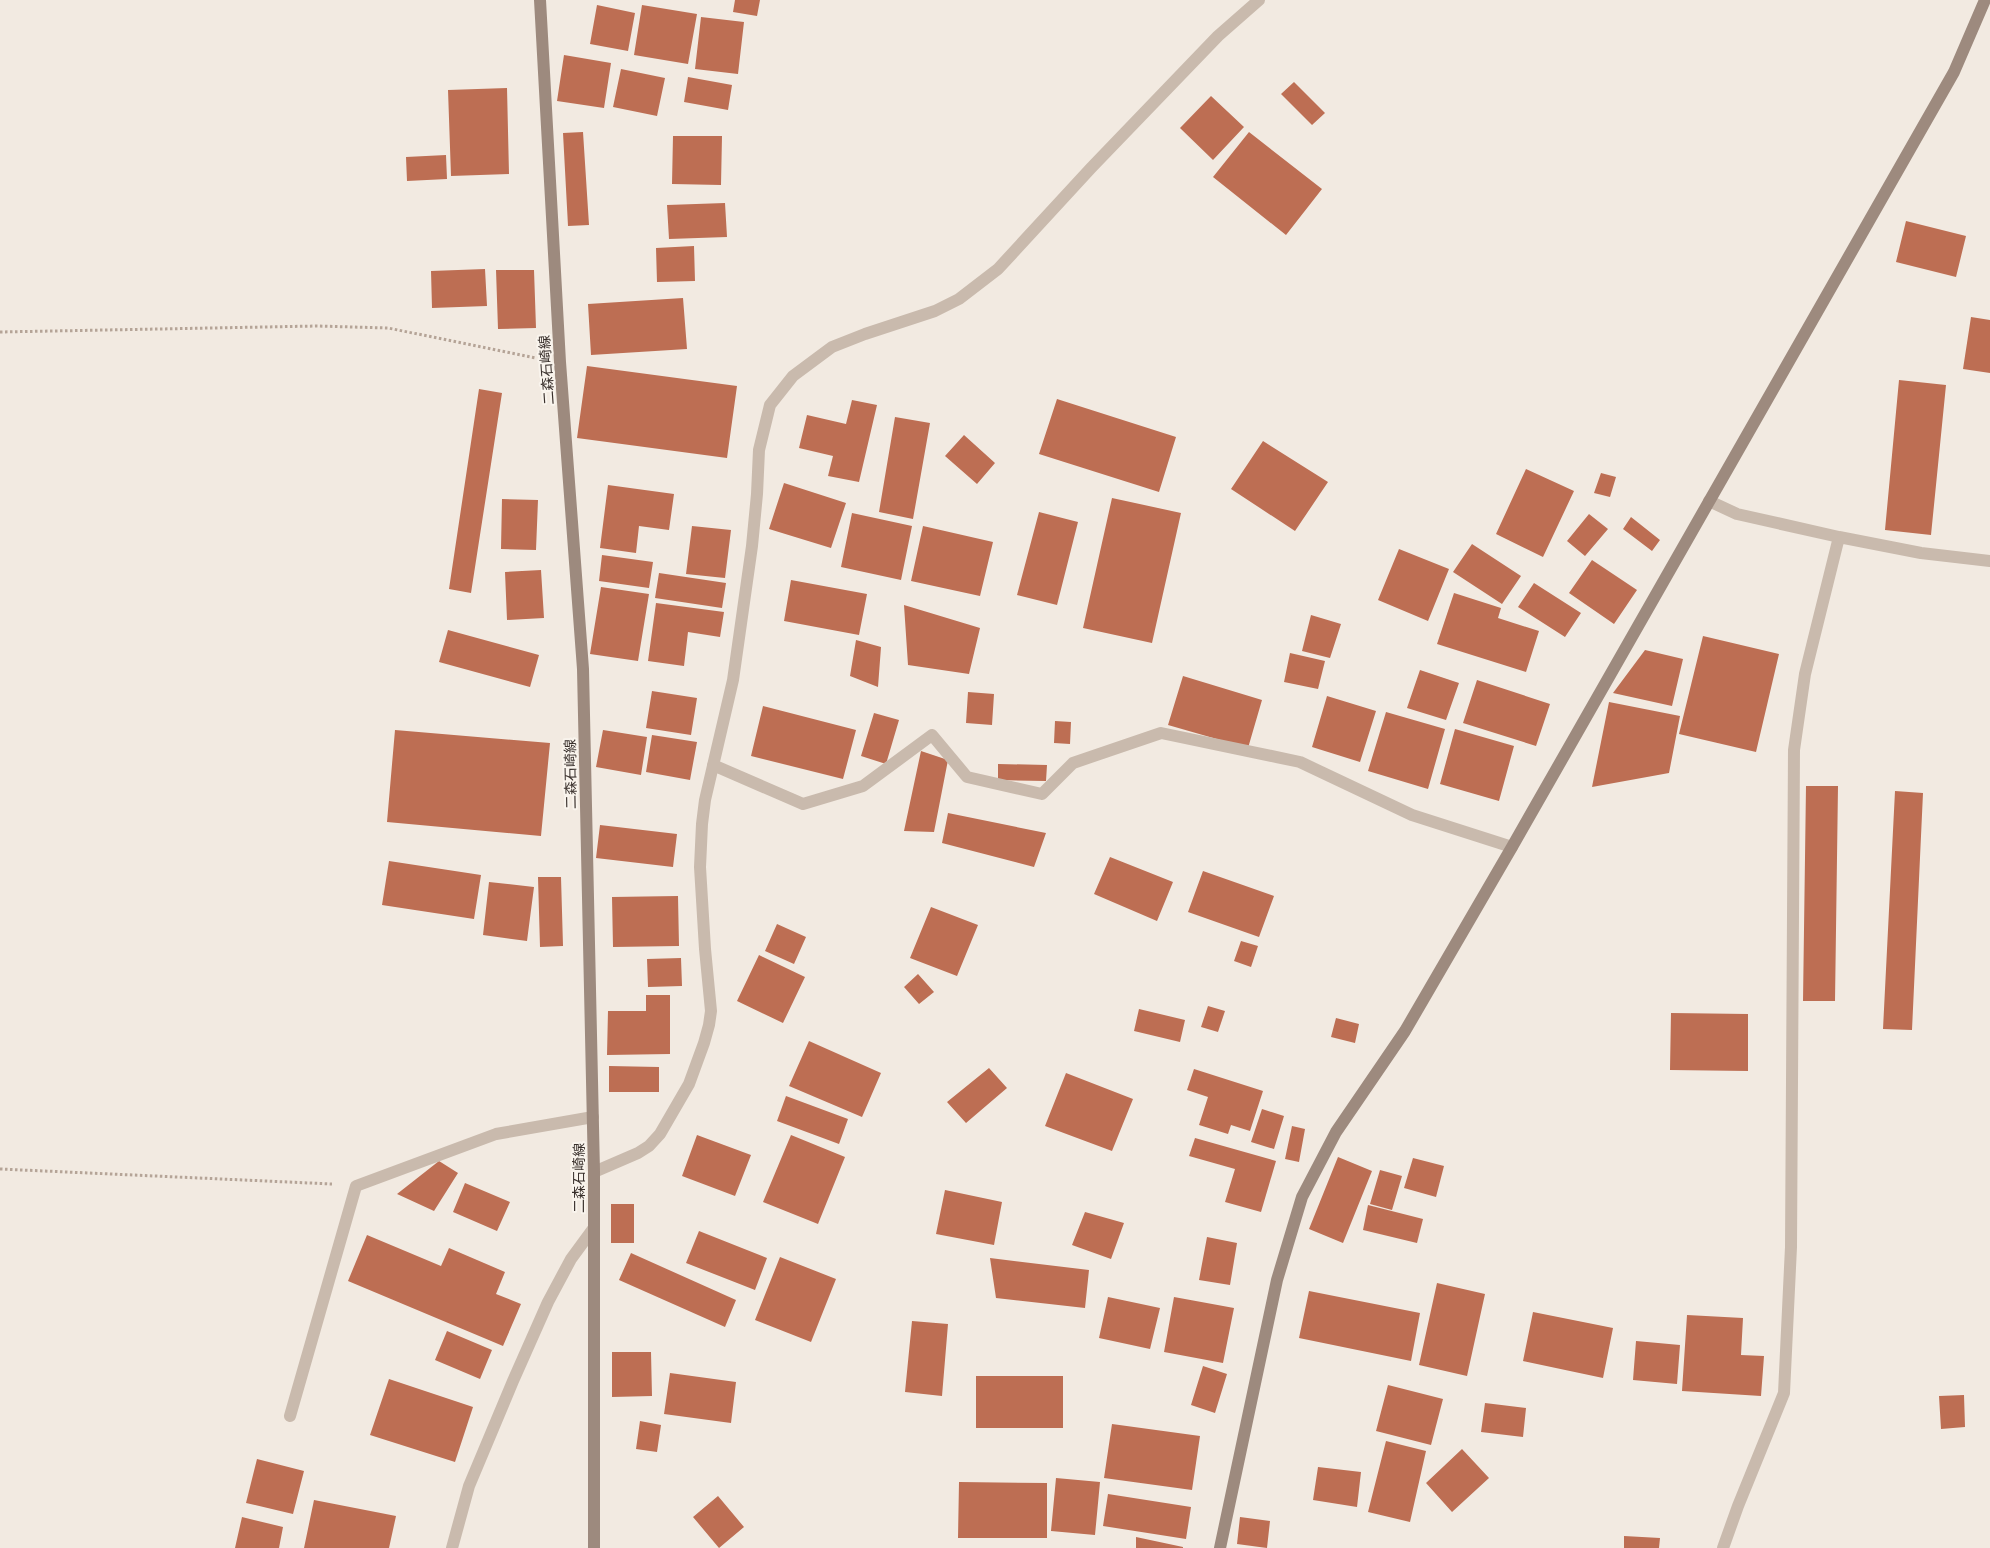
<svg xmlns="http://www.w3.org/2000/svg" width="1990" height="1548" viewBox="0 0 1990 1548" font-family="Lato,'Noto Sans JP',sans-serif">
<rect width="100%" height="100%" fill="#f2eae1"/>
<!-- building -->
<path fill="#bd6e53" d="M735,0H760L757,16L733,12Z
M597,5L635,13L628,51L590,44Z
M642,5L697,14L688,64L634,55Z
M701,17L744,22L738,74L695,69Z
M564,55L611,63L604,108L557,101Z
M621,69L665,78L657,116L613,107Z
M688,77L732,85L728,110L684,102Z
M1294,82L1325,113L1312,125L1281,94Z
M507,88L509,174L451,176L448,90Z
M1211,96L1244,127L1213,160L1180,128Z
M583,132L589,225L568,226L563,133Z
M1249,132L1322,189L1286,235L1213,177Z
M673,136H722L721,185L672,184Z
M446,155L447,179L407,181L406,157Z
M725,203L727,237L669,239L667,205Z
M1906,221L1966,236L1956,277L1896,262Z
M694,246L695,281L657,282L656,248Z
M485,269L487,306L432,308L431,271Z
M496,270H534L536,328L498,329Z
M683,298L687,349L591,355L588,304Z
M1971,317L1990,320V373L1963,369Z
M587,366L737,386L727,458L577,438Z
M1899,380L1946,385L1931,535L1885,530Z
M479,389L502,393L471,593L449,589Z
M1057,399L1176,437L1159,492L1039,454Z
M852,400L877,405L859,482L828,476L833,456L799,448L807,415L846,424Z
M895,417L930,423L913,519L879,512Z
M964,435L995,463L977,484L945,456Z
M1263,441L1328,482L1295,531L1231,489Z
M1526,469L1574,491L1543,557L1496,534Z
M1601,473L1616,477L1610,497L1594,493Z
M784,483L846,503L831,548L769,529Z
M608,485L674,494L669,530L639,526L636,553L600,548Z
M1112,498L1181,513L1152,643L1083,628Z
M502,499L538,500L536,550L501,549Z
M1039,512L1078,522L1057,605L1017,595Z
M852,513L912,526L901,580L841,567Z
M1589,514L1608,529L1585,556L1567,541Z
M1631,517L1660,540L1652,551L1623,529Z
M692,526L731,530L725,578L686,574Z
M923,526L993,542L980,596L911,581Z
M1472,544L1521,576L1502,604L1453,572Z
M1399,549L1449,569L1428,621L1378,600Z
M602,555L653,562L649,588L599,581Z
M1592,560L1637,590L1614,624L1569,593Z
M541,570L544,618L507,620L505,572Z
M659,573L726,583L722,608L655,598Z
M791,580L867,594L859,635L784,621Z
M1534,583L1581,613L1565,637L1518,607Z
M601,587L649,594L638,661L590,654Z
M1454,593L1501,608L1498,618L1539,631L1526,672L1437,644Z
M656,603L724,612L720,637L688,632L684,666L648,661Z
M904,605L980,628L969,674L908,665Z
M1311,615L1341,624L1330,658L1302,651Z
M448,630L539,655L530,687L439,662Z
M1703,636L1779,654L1756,752L1679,734Z
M856,640L881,647L878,687L850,676Z
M1645,650L1683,659L1672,706L1613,693Z
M1290,653L1325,661L1318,689L1284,682Z
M1420,670L1459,683L1446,720L1407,708Z
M1183,676L1262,700L1248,748L1168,725Z
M1477,680L1550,704L1536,746L1463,723Z
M652,691L697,698L691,735L646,728Z
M968,692L994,694L992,725L966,723Z
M1327,696L1376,711L1360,762L1312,747Z
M1609,702L1680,716L1669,773L1592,787Z
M763,706L856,730L843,779L751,756Z
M1386,712L1445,729L1428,789L1368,771Z
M874,713L899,720L886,764L861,756Z
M1055,721L1071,722L1070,744L1054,743Z
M1455,729L1514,746L1499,801L1440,784Z
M395,730L550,743L541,836L387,822Z
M603,730L647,737L641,775L596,767Z
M652,735L697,742L690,780L646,772Z
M921,751L948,760L934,832L904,831Z
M998,764L1047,765L1046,781L998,780Z
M1806,786H1838L1835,1001H1803Z
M1895,791L1923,793L1912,1030L1883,1029Z
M948,813L1046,833L1034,867L942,843Z
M600,825L677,834L673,867L596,858Z
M1110,857L1173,882L1157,921L1094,894Z
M389,861L481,875L474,919L382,905Z
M1203,871L1274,896L1259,937L1188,912Z
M538,877H561L563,946L540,947Z
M489,882L534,887L527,941L483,935Z
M678,896L679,946L613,947L612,897Z
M931,907L978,925L957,976L910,958Z
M777,924L806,937L794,964L765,951Z
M1241,941L1258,946L1251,967L1234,961Z
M759,955L805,977L783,1023L737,1001Z
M681,958L682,986L648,987L647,959Z
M918,974L934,992L919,1004L904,987Z
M646,995H670V1054L607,1055L608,1011H646Z
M1208,1006L1225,1011L1218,1032L1201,1027Z
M1139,1009L1185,1020L1180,1042L1134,1031Z
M1671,1013L1748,1014V1071L1670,1070Z
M1336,1018L1359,1024L1355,1043L1331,1037Z
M809,1041L881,1073L862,1117L789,1086Z
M609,1066L659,1067V1092H609Z
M989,1068L1007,1088L966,1123L947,1102Z
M1194,1069L1263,1091L1250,1131L1231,1125L1228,1134L1199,1125L1208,1097L1187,1090Z
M1066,1073L1133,1099L1112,1151L1045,1126Z
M786,1096L848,1119L839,1144L777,1121Z
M1262,1109L1284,1116L1274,1149L1251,1142Z
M1292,1126L1305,1129L1299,1162L1285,1159Z
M697,1135L751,1155L735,1196L682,1176Z
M791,1135L845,1157L818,1224L763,1202Z
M1195,1138L1276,1161L1261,1212L1225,1202L1235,1169L1189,1156Z
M1338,1157L1372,1171L1343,1243L1309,1229Z
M1413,1158L1444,1166L1436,1197L1404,1188Z
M439,1161L458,1173L434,1211L397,1194Z
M1380,1170L1402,1176L1392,1210L1370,1204Z
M465,1183L510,1202L497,1231L453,1212Z
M945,1190L1002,1202L994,1245L936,1234Z
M611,1204H634V1243H611Z
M1368,1205L1423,1219L1417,1243L1363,1230Z
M1085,1212L1124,1223L1111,1259L1072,1245Z
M699,1231L767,1258L755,1290L686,1263Z
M367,1235L441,1266L449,1248L505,1272L496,1294L521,1304L503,1346L348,1281Z
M1207,1237L1237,1243L1230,1285L1199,1280Z
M631,1253L736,1300L725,1327L619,1280Z
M780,1257L836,1279L811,1342L755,1320Z
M990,1258L1089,1270L1085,1308L996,1298Z
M1437,1283L1485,1294L1467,1376L1419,1365Z
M1309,1291L1420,1313L1411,1361L1299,1338Z
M1108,1297L1160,1308L1150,1349L1099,1338Z
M1174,1297L1234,1308L1223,1363L1164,1352Z
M1533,1312L1613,1328L1603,1378L1523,1361Z
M1687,1315L1743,1318L1741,1355L1764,1356L1761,1396L1682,1391Z
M912,1321L948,1324L942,1396L905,1392Z
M447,1331L492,1350L480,1379L435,1360Z
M1636,1341L1680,1345L1677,1384L1633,1380Z
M612,1352H651L652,1396L612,1397Z
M1203,1366L1227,1374L1215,1413L1191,1405Z
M670,1373L736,1382L731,1423L664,1414Z
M976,1376H1063V1428H976Z
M389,1379L473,1407L455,1462L370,1435Z
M1388,1385L1443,1399L1431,1445L1376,1431Z
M1964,1395L1965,1427L1941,1429L1939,1396Z
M1485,1403L1526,1408L1523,1437L1481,1432Z
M640,1421L661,1425L657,1452L636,1449Z
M1112,1424L1200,1436L1192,1490L1104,1478Z
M1386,1441L1426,1451L1410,1522L1368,1512Z
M1462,1449L1489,1478L1452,1512L1426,1483Z
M257,1459L304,1471L293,1514L246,1503Z
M1318,1467L1361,1472L1357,1507L1313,1500Z
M1056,1478L1100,1482L1095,1535L1051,1531Z
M959,1482L1047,1483V1538H958Z
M1108,1494L1191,1507L1186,1539L1103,1526Z
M718,1496L744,1527L719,1548L693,1517Z
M314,1500L396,1516L389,1548H304Z
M242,1517L283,1527L279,1548H235Z
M1240,1517L1270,1521L1267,1548L1237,1544Z
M1624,1536L1660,1538L1659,1548H1624Z
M1136,1537L1183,1547V1548H1136Z"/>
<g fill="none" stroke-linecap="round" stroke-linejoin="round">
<!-- path -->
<path stroke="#b5a497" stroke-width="3" stroke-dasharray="2.5 2.5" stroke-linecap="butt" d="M0,332L317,326L388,328L536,358
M0,1169L332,1184"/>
<!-- lane -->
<path stroke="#c9baad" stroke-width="12" d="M290,1416L356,1186L496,1134L593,1117"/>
<!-- street -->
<path stroke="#c9baad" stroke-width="12" d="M1709,501L1737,514L1839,537L1921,553L1990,561
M713,765L803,804L863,786L932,735L967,777L1042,794L1073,763L1161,733L1300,762L1412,815L1512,847
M594,1172L638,1153L649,1146L660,1134L689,1084L704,1043L709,1025L711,1011L705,949L700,867L702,824L705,800L733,680L752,546L757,494L759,450L770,405L793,376L832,347L865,334L935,311L959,299L998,269L1091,168L1218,36L1259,0
M452,1548L469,1486L513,1381L548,1302L571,1259L593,1229
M1723,1548L1738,1506L1784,1393L1791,1247L1794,750L1805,674L1839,537"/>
<!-- secondary -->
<path stroke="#9d8a7e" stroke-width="12" d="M540,0L560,362L583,669L594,1172V1548
M1220,1548L1277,1280L1302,1197L1336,1132L1405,1031L1512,847L1954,72L1985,0"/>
</g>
<g text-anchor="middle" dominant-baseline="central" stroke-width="4" stroke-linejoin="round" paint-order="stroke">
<!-- street labels -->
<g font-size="14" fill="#382f2b" stroke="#f9f4ed">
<text transform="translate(546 370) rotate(-94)">二森石崎線</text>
<text transform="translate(570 774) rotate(-91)">二森石崎線</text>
<text transform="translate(578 1178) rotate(-90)">二森石崎線</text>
</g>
</g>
</svg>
